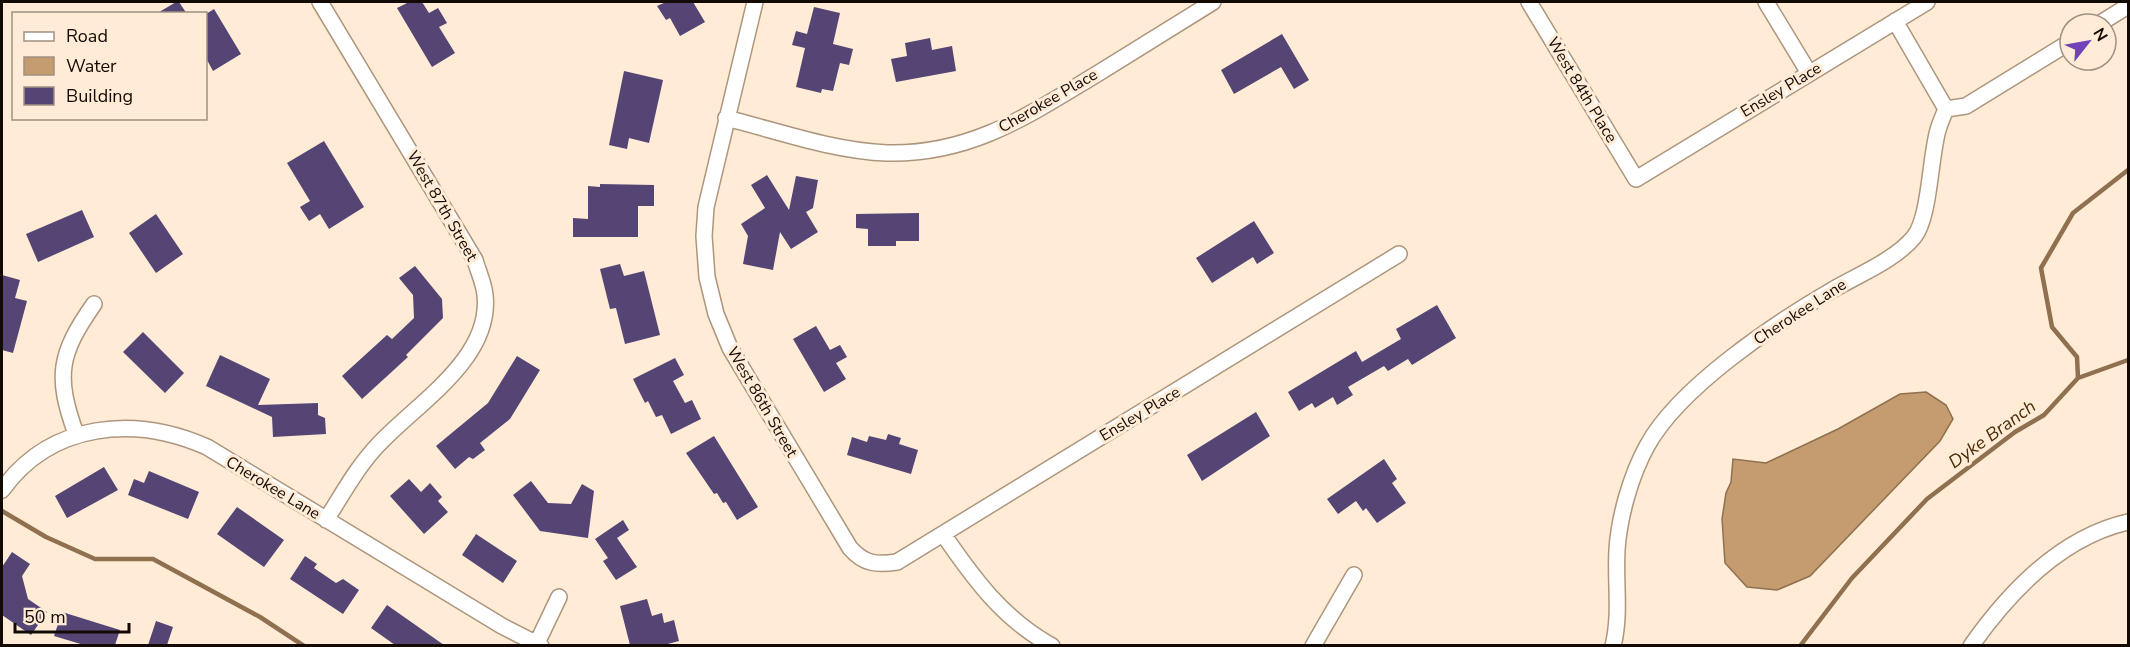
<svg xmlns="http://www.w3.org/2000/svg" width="2130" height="647" viewBox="0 0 2130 647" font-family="'Nunito Sans',sans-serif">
<rect width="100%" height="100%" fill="#ffebd6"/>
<!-- water -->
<path fill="#c49c6f" stroke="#8f704f" stroke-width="1.5" d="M1926,392L1946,405L1953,419L1940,441L1810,576L1777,590L1747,587L1725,563L1722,519L1726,493L1731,482L1733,459L1766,463L1838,429L1900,394Z"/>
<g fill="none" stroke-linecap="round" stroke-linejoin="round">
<!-- stream -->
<path stroke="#8f704f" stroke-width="4.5" d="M2078,378L2128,360
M2,511L46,537L95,559H153L260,617L304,646
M1800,646L1852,578L1927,499L2015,432L2044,415L2078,378L2077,357L2052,327L2041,268L2073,213L2128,170"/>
</g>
<!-- building -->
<path fill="#544574" d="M176,2H179L187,14H156Z
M409,2H422L429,13L438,8L447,23L439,27L455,53L432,67L397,8Z
M666,2H693L705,22L680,36L670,18L666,20L657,6Z
M814,7L840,13L833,44L853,49L849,65L840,63L833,91L822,89L821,93L796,87L805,48L792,45L796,31L807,34Z
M214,9L241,54L213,71L206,58V14Z
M1282,34L1309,80L1294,89L1281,67L1234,94L1221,70Z
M930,38L932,50L952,46L956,71L896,82L891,59L907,56L905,43Z
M624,71L663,80L649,143L629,138L627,149L609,145Z
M324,141L364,207L329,229L320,214L309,221L300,207L310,201L287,163Z
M767,175L789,210L796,176L818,180L813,208L806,212L818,232L791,249L780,232L773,270L743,264L748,236L741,224L765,208L751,185Z
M600,184L654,185V206H638V237H573V218L588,219V186L600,187Z
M82,210L94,237L38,262L26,234Z
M919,213V241H896V246H868V229L856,228V214Z
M156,214L183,254L156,273L129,233Z
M1254,221L1274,253L1257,264L1253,257L1212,283L1196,258Z
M620,264L624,276L644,271L660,335L625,344L616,308L610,309L600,269Z
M415,266L442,299L443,318L406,355L408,357L362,399L342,376L387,335L392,339L414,318L413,295L399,278Z
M2,275L20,280L15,298L27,301L13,353L2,350Z
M1437,305L1456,338L1412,365L1408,359L1388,371L1384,366L1348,387L1353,395L1337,405L1333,397L1315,408L1312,403L1299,411L1288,392L1356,351L1362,362L1401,339L1396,329Z
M816,326L830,350L840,345L847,357L836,363L846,379L824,392L793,339Z
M143,332L184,373L165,393L123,352Z
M220,355L270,379L258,405L318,403V415L325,418L326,434L273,437L272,417L206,386Z
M517,356L540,370L510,419L480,443L485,450L473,459L469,457L455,469L436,446L488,403Z
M675,358L684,375L673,381L685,403L692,400L701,419L671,434L662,415L656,417L648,401L645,403L633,379Z
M1256,412L1270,436L1202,481L1187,455Z
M888,434L901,438L899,444L918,450L911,474L847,455L852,437L867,442L869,436L886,440Z
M714,436L758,507L737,520L726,502L723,503L717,493L714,494L686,453Z
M1384,459L1397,479L1392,483L1406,503L1377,523L1366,508L1363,511L1356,501L1338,514L1327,499Z
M104,467L118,490L67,518L55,496Z
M149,471L199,492L188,519L128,495L134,479L144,483Z
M409,479L421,492L430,483L442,497L438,501L448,512L424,534L390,496Z
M531,481L548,503L571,504L582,484L594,491L588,538L540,531L513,495Z
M237,507L284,540L264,567L217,534Z
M623,520L629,530L617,538L637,567L616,580L603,561L608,558L595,539Z
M476,534L517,561L503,583L462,555Z
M12,552L30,564L22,576L28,599L47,612L31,635L2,615V567Z
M305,556L317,564L314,568L336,583L343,579L359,590L343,614L290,579Z
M647,599L652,616L662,613L664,623L674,620L679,641L664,645H630L620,606Z
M387,605L444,645H395L371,628Z
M62,612L120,630L115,645H84L54,636Z
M156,621L173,627L167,645H148Z"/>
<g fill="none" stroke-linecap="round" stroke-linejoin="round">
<!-- minor casing -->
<g stroke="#ad967d" stroke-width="18">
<path id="minor" d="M320,2L475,260C478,271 484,283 485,295C492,359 417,403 378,445C357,467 342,495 326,520
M755,2L706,207L704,236L707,277L716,314L730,348L850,548C864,564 876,565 897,562L1399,254
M1529,2L1636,179L1927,2
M1766,2L1809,73
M1895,21L1946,109
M2099,24L2128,6
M1946,109L1966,106L2070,42
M726,118C778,131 833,151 887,153C971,155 1029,115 1097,74C1136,50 1175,26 1213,2
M76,434C55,376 59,354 94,304
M2,490C51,422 135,415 207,447L502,626L541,646
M943,534C974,579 1003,619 1052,646
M537,643L559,597
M1313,646L1354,575
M1613,646C1621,613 1615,583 1617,550C1619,517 1631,475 1647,446C1679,387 1777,322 1834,289C1860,274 1895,260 1914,237C1930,217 1930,157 1938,130C1940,123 1943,116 1946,109
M1971,646C2009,592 2061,537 2128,522"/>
</g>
<!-- minor -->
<use href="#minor" stroke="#fff" stroke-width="15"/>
</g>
<g text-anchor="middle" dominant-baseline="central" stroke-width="6" stroke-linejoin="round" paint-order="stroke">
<!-- street labels -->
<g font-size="16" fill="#120a03" stroke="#ffebd6">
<text transform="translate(1582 90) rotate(59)">West 84th Place</text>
<text transform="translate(1781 90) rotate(-31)">Ensley Place</text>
<text transform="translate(1048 101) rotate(-30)">Cherokee Place</text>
<text transform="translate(442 206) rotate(60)">West 87th Street</text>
<text transform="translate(1800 312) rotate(-33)">Cherokee Lane</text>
<text transform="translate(762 402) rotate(60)">West 86th Street</text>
<text transform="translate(1140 414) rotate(-31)">Ensley Place</text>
<text transform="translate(273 488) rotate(31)">Cherokee Lane</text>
</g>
<!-- water labels -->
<g font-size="18" font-style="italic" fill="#482c07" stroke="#ffebd6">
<text transform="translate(1992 434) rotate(-36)">Dyke Branch</text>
</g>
</g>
<!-- border -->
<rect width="2130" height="647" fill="none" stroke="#120a03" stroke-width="6"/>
<!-- legend -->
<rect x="12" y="12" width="195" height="108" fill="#ffebd6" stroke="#a09182" stroke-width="1.5"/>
<rect x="24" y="32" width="30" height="9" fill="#ffffff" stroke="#a09182" stroke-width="1.5"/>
<text x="66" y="42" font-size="18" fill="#120a03">Road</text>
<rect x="24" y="57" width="30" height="18" fill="#c49c6f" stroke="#a09182" stroke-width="1.5"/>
<text x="66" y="72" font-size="18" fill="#120a03">Water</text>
<rect x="24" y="87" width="30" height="18" fill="#544574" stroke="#a09182" stroke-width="1.5"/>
<text x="66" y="102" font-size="18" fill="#120a03">Building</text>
<!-- north arrow -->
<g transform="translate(2088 42) rotate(59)"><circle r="28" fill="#ffebd6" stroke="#a09182" stroke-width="1.5"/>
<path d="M0-4.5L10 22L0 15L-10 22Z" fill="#7142ba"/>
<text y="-9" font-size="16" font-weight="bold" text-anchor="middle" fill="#120a03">N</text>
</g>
<!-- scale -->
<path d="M15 623v9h114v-9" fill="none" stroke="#120a03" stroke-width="3"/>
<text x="24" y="623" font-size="18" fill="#120a03" stroke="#ffebd6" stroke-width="4.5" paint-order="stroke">50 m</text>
</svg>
